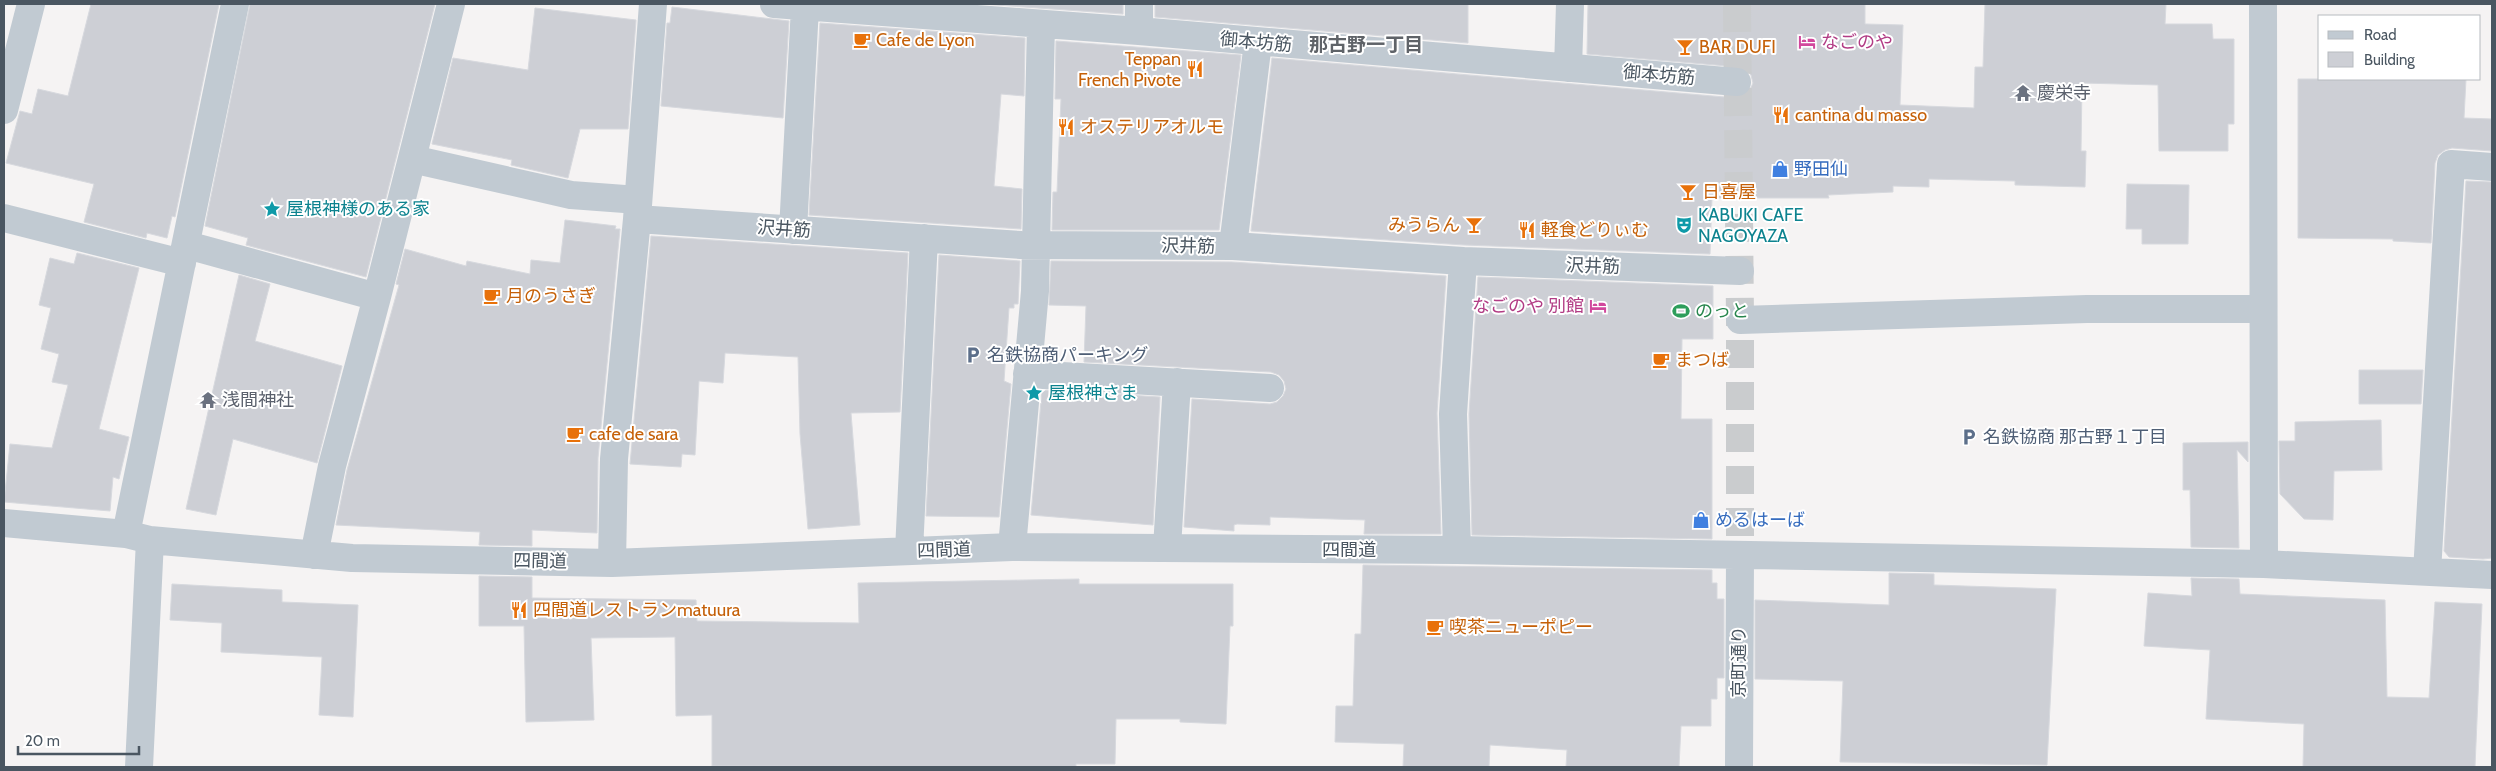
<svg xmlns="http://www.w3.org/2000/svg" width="2496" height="771" viewBox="0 0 2496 771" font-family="Cabin,'Noto Sans JP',sans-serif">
<rect width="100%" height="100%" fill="#f5f3f3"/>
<!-- building -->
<path fill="#cdcfd5" stroke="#d7d9de" d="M91,4H219L175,217L172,216L167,238L147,233L146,238L84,222L94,184L6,163L20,111L32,114L38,89L68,96Z
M250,4H435L366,277L246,245L248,238L205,226Z
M982,4H1123V14Z
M1155,4H1468V43L1155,17Z
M1588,4H1865V24L1903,25L1900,105L1974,108L1975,67H1983L1985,4H2166L2165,24H2212L2213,39H2234V124H2228V151H2159L2158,85L2082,83L2081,151H2086L2085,187L2015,185V181L1929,179V187L1893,186V192L1828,195L1829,198H1712L1710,254L1464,245L1251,231L1272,58L1736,98L1744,96L1750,90L1753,83L1751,75L1746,69L1739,67L1587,54Z
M672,7L789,21L783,118L661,106L667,23H670Z
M535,8L636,20L628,129H580L568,178L511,165L512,160L432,144L453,58L528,70Z
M820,23L1025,38L1024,96L1001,94L994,186L1022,189L1021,229L809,215Z
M1056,41L1241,55L1219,230H1052L1053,192H1057L1061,99H1055Z
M2298,79H2466L2464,118L2492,119V151L2452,148L2445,150L2438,155L2435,163L2431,243L2393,241V239L2298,238Z
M2466,181L2492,182V558L2483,559L2449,557L2444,551Z
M2127,184L2189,185L2188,244H2142V229H2126Z
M565,220L616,226L615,229H620L598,458L597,533L532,530V546L479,545L480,532L336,525L347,470L399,285L396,284L405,249L466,266L467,261L530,274L531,260L560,263Z
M651,236L908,253L900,412L851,413L860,525L808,529L800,434L798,357L725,353L723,383L699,381L695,455L682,454L681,467L630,464Z
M77,253L139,268L99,429L129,437L119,479L113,477L110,511L4,502L10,444L52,448L68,385L52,382L59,354L41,349L51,308L39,305L50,258L74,264Z
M939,255L1020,261L1018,304H1014V308H1009L1004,381L1011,384L999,517L926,516Z
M1051,261L1232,262L1446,276L1437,413L1441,534H1364L1365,520L1270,517V525L1237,524L1234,525V531L1184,527L1192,399L1270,404L1277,402L1283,396L1286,389L1284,381L1279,375L1271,372L1084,362L1086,306L1049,305Z
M239,275L270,284L255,341L342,366L317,463L233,439L216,515L186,509Z
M1478,277L1713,286V339H1682L1681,419H1712V539L1472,535L1469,414Z
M2359,370H2423L2421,404H2359Z
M1042,390L1160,397L1153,525L1031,515Z
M2381,420L2382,470L2334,471L2333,520L2304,519L2280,494L2279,441H2295V422Z
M2248,442V462L2237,450L2239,548L2191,547L2190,490H2183V443Z
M1363,565L1712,570V583H1717V599H1724V678H1717V699H1711V726H1681L1679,767H1566L1567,750L1490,745L1489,767H1403L1404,744L1335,742L1336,706H1353L1355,634H1361Z
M1889,573L1934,574V585L2056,589L2047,765L1840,762L1843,681L1755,679V600L1889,605Z
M479,576L532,577V598L696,600L697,621L859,623L858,583L1079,579V584H1233V626H1230L1226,724L1180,722V719H1116L1115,764H1076V767L712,766V715L676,716L675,637L591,638L594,720L526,722L524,626H479Z
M2191,578L2239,579L2240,594L2385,600L2387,697L2429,698L2435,602L2482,604L2475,767H2303L2304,724L2206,719L2210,650L2144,646L2148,593L2192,596Z
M172,584L282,590V602L358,605L353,717L319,715L322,657L221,652L222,623L170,620Z"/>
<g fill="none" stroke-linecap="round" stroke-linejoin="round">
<!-- minor-tunnel -->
<path stroke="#caccce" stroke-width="28" stroke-dasharray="28 14" stroke-linecap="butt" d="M1737,4L1740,320V556"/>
<!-- minor -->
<path stroke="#c1cad2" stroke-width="28" d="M774,4L1139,31L1737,82
M2263,4L2264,564
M1139,31V4
M1568,68L1570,4
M4,110L31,4
M412,159L571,195L638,200
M4,218L182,263
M637,219L1021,245L1233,246L1463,261L1740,271
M793,230L805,7
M187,245L377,297
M1233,246L1258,42
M1740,320L2087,309H2262
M1027,374L1270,388
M4,523L126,534L150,540L352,558L612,563L1012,547L1457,550L2264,564L2492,575
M126,534L235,4
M1012,547L1035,291L1041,24
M1167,548L1177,382
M1457,550L1453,414L1463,261
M909,551L924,238
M314,555L332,466L377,297L451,4
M612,563L614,459L637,219L653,4
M2427,572L2451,164L2492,167
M139,767L150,540
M1739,767L1740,556"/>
</g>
<!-- icons -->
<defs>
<g id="cafe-bare" transform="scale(1.35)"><path d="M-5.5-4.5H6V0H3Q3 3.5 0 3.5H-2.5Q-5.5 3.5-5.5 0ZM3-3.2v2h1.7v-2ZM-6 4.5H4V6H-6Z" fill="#e8710a" stroke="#fff" stroke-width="2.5" paint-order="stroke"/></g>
<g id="hotel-bare" transform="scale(1.35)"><path d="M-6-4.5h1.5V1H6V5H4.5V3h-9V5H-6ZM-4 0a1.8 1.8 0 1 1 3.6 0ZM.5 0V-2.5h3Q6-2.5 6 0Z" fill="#d1479c" stroke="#fff" stroke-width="2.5" paint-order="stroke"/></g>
<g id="bar-bare" transform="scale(1.35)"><path d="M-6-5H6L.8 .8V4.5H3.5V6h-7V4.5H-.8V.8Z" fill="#e8710a" stroke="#fff" stroke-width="2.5" paint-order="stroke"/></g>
<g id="restaurant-bare" transform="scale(1.35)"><path d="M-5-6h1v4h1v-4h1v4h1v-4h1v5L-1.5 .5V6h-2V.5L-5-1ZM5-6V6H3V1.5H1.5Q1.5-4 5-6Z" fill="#e8710a" stroke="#fff" stroke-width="2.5" paint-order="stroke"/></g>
<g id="temple-bare" transform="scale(1.35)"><path d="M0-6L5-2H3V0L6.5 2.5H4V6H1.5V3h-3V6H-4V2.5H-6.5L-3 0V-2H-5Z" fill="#6b7280" stroke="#fff" stroke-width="2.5" paint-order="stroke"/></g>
<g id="shop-bare" transform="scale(1.35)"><path d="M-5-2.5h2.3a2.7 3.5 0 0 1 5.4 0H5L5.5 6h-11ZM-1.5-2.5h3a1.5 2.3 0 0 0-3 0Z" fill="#3f7fe0" stroke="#fff" stroke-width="2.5" paint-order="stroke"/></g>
<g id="sight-bare" transform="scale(1.35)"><path d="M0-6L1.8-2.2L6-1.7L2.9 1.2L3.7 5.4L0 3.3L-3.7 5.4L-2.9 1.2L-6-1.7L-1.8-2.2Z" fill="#0f9aa8" stroke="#fff" stroke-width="2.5" paint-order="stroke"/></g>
<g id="theatre-bare" transform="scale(1.35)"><path d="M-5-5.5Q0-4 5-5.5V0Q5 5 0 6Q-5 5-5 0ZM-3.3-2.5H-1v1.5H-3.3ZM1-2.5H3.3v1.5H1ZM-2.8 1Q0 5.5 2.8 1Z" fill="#0f9aa8" stroke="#fff" stroke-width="2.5" paint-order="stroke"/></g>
<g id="stadium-bare" transform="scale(1.35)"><path d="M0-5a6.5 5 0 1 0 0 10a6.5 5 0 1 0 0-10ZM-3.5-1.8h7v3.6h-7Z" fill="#2e9e5b" stroke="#fff" stroke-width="2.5" paint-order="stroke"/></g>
<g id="parking-bare" transform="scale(1.35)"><path d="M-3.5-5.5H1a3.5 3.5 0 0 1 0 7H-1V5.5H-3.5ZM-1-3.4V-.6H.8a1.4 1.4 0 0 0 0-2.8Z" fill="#5c6f8a" stroke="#fff" stroke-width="2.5" paint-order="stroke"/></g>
</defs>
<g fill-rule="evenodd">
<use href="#cafe-bare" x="862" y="40"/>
<use href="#hotel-bare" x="1807" y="42"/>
<use href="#bar-bare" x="1685" y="47"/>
<use href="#restaurant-bare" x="1195" y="69"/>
<use href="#temple-bare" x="2023" y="93"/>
<use href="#restaurant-bare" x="1781" y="115"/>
<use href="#restaurant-bare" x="1066" y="127"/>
<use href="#shop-bare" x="1780" y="169"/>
<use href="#bar-bare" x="1688" y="192"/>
<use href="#sight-bare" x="272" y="209"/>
<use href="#bar-bare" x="1474" y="225"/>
<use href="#theatre-bare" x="1684" y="225"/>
<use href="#restaurant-bare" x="1527" y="230"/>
<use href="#cafe-bare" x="492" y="296"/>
<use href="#hotel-bare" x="1598" y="306"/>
<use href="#stadium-bare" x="1681" y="311"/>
<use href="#parking-bare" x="973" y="355"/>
<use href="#cafe-bare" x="1661" y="360"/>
<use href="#sight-bare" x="1034" y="393"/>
<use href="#temple-bare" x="208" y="400"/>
<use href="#cafe-bare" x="575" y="434"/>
<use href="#parking-bare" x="1969" y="437"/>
<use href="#shop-bare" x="1701" y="520"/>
<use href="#restaurant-bare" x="519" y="610"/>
<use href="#cafe-bare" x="1435" y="627"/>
</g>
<g text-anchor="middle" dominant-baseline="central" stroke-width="4" stroke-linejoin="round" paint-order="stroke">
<!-- food labels -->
<g font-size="18" fill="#c56008" stroke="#fff" text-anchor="start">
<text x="876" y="40">Cafe de Lyon</text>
<text x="1699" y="47">BAR DUFI</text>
<text x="1181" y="59" text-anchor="end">Teppan<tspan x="1181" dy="21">French Pivote</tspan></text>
<text x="1795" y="115">cantina du masso</text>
<text x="1080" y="127">オステリアオルモ</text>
<text x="1702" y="192">日喜屋</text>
<text x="1460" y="225" text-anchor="end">みうらん</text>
<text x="1541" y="230">軽食どりぃむ</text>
<text x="506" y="296">月のうさぎ</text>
<text x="1675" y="360">まつば</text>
<text x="589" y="434">cafe de sara</text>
<text x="533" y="610">四間道レストランmatuura</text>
<text x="1449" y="627">喫茶ニューポピー</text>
</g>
<!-- street labels -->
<g font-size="18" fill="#4a5661" stroke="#fff">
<text transform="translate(1256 42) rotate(5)">御本坊筋</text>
<text transform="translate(1659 75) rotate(5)">御本坊筋</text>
<text transform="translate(784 229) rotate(4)">沢井筋</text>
<text transform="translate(1188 246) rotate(1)">沢井筋</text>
<text transform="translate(1593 266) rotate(2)">沢井筋</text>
<text transform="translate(944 550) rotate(-2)">四間道</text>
<text x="1349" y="550">四間道</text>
<text transform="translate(540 561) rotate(1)">四間道</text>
<text transform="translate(1739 662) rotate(-90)">京町通り</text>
</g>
<!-- hotel labels -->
<g font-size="18" fill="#b23c85" stroke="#fff" text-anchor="start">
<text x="1821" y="42">なごのや</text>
<text x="1584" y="306" text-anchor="end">なごのや 別館</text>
</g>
<!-- worship labels -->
<g font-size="18" fill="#5b616d" stroke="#fff" text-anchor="start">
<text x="2037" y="93">慶栄寺</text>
<text x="222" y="400">浅間神社</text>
</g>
<!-- shop labels -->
<g font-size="18" fill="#366cbe" stroke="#fff" text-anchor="start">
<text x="1794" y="169">野田仙</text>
<text x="1715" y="520">めるはーば</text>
</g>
<!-- culture labels -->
<g font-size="18" fill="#0d838f" stroke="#fff" text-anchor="start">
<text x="286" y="209">屋根神様のある家</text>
<text x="1698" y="215">KABUKI CAFE<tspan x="1698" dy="21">NAGOYAZA</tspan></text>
<text x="1048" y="393">屋根神さま</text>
</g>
<!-- leisure labels -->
<g font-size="18" fill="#27864d" stroke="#fff" text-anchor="start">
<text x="1695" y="311">のっと</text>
</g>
<!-- service labels -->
<g font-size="18" fill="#4e5e75" stroke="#fff" text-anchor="start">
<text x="987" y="355">名鉄協商パーキング</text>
<text x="1983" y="437">名鉄協商 那古野１丁目</text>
</g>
<!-- neighbourhood labels -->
<g font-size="19" font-weight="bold" fill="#5f6368" stroke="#fff">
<text x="1366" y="44">那古野一丁目</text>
</g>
</g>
<!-- border -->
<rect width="2496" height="771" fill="none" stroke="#4a5661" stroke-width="10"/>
<!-- legend -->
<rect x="2318" y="15" width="162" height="65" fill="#ffffff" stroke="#b7bbc0"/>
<rect x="2328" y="31" width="25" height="8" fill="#c1cad2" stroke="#b7bbc0"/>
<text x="2364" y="40" font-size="15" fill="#4a5661">Road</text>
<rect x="2328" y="52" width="25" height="15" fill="#cdcfd5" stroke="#b7bbc0"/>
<text x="2364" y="65" font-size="15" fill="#4a5661">Building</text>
<!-- scale -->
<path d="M18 746v8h121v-8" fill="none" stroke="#4a5661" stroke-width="2.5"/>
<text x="25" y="746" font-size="15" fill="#4a5661" stroke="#ffffff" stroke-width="4" paint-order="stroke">20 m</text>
</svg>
